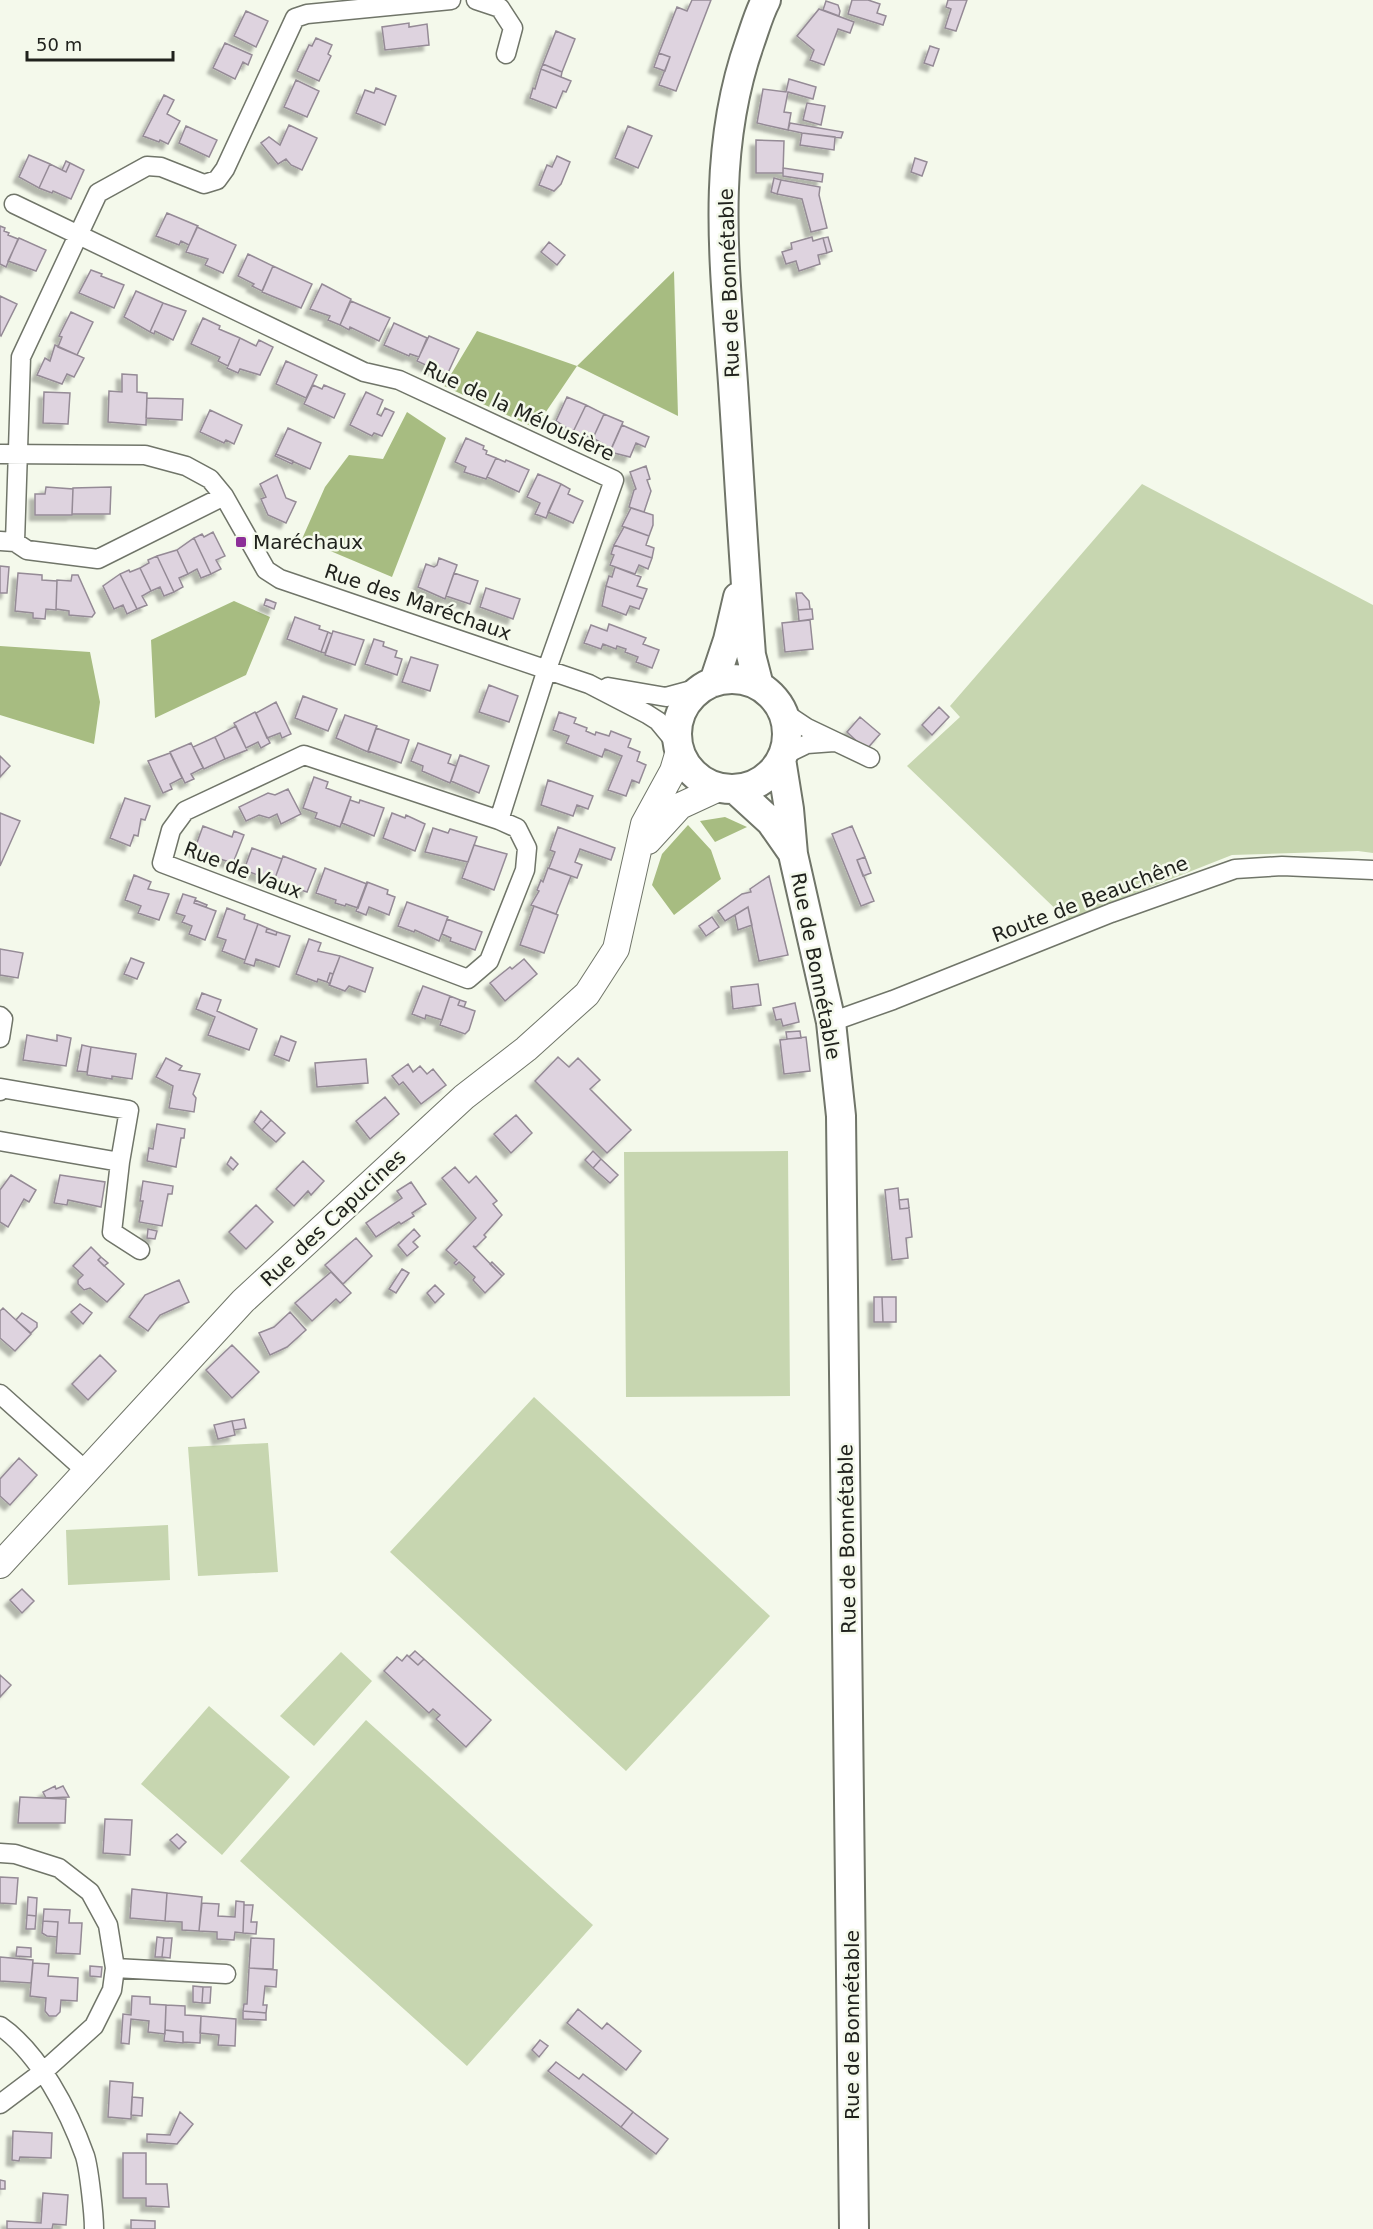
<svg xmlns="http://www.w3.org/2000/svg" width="1373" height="2229" viewBox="0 0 1373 2229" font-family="'DejaVu Sans',sans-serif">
<defs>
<filter id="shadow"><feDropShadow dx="-5.5" dy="5.5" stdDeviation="1.5" flood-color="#0004"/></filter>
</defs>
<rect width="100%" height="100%" fill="#f4f9eb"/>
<!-- green -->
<path fill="#c7d6b0" d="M1142,484L1373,605V853L1358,851L1232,855L1067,920L907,766L960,717L950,706Z
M788,1151L790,1396L626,1397L624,1152Z
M534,1397L770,1616L626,1771L390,1552Z
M268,1443L278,1572L198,1576L188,1447Z
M168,1525L170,1580L68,1585L66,1530Z
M341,1652L372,1681L314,1746L280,1716Z
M209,1706L290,1777L222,1855L141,1784Z
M366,1720L593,1925L467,2066L240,1861Z"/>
<!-- water -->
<path fill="#a7bc81" d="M674,271L678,416L577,366L535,428L444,386L477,331L577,366Z
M407,412L446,438L392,577L302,539L325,487L349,455L383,459Z
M234,601L270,617L246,675L155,718L151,640Z
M0,646L90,652L100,702L94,744L0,715Z
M725,817L747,827L715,842L700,821Z
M688,825L711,850L721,879L674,915L652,885L662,854Z"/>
<!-- building -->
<path fill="#ded3df" stroke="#958b96" stroke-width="1.5" filter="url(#shadow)" d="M692,0H711L676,91L659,85L670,57L659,53L677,7L687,11Z
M852,0H868L880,4L877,13L886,16L883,25L848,14Z
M948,0H967L956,31L945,28L951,9L946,7Z
M826,1L838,5L840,11L839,16L823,10Z
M819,9L854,22L850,33L838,29L824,65L810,60L814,50L797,36Z
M246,11L268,21L256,47L234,36Z
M409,23V27L427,24L429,45L385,50L382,27Z
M556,31L575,39L562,72L543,64Z
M316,38L332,45L328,54L331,56L319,81L297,71L309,45L312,46Z
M225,43L252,55L248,65L243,62L235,79L213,68Z
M930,46L939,49L933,66L924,63Z
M659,53L670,57L665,71L654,67Z
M543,64L562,72L561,77L541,69Z
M541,69L571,81L566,92L563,91L556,108L530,98L533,88L535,89Z
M789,79L816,87L813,99L788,92L784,112L791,113L788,130L757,123L763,89L786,92Z
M296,80L319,91L307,117L284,107Z
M376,88L396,96L385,125L356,113L365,90L374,93Z
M164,95L174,100L167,114L180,121L168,144L160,140L159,142L143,136Z
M807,103L825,106L821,125L803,120Z
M790,123L843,132L841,138L802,133L788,130Z
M289,125L317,138L302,170L291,165L286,159L278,164L261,143L269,137L280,145Z
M186,126L217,140L209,157L179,143Z
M628,126L652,136L638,168L615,158Z
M802,133L835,137L834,150L800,145Z
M756,140L784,141L783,173H756Z
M29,155L50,164L39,188L19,177Z
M557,156L570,162L561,184L554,191L539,185L547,165L552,167Z
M915,158L927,162L922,176L911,172Z
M66,161L70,163L66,172L62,170Z
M70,163L84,170L71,199L53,191L52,193L39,188L50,164L66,172Z
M783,168L823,174L822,182L783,176Z
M774,178L781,180L777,194L771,192Z
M781,180L820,187L819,195L827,228L811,232L802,199L777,194Z
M167,213L198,226L189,245L181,241L179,245L156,236Z
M0,226L5,228L4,231L9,233L8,235L18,239L6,267L0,264Z
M197,227L236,245L223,273L205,265L208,259L186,252Z
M812,237L813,241L823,238L827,253L818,255L820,264L799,271L796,261L786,264L782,252L792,249L791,243Z
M828,237L832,251L827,253L823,238Z
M19,238L46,250L36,271L8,261Z
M549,242L565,255L557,265L541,252Z
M248,254L273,266L262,291L252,286L254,284L238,276Z
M273,266L312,284L301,308L262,292Z
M91,270L102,274L101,276L124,285L114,308L79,293Z
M322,284L351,299L340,325L328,320L330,316L310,309Z
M136,291L163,303L150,332L124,317Z
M0,296L17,304L1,336L0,335Z
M351,301L390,318L379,341L350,327L349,330L340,325Z
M163,303L186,311L173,340L155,331L154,334L150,332Z
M71,312L93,322L77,355L58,347L62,337L59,336Z
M203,318L220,326L219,329L240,338L228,366L218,361L220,357L191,344Z
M394,323L427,338L419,357L410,354L409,356L384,345Z
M429,336L459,349L447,375L417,361Z
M240,338L256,346L259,340L273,347L260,375L240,369L238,373L227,368Z
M55,345L84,358L74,377L67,374L62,384L37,375L45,358L50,361Z
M286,361L317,375L306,398L276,384Z
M122,374L137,375V392L147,393L146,425L108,422L109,391L122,392Z
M313,385L322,389L324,385L345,394L334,418L304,404Z
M44,392L70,393L68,424L43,423Z
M366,392L383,400L377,414L381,416L385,408L394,412L382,436L374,433L372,436L350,425Z
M567,397L586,405L573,432L556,421Z
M147,398L183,399L182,420L146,418Z
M586,405L604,414L593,438L573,432Z
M210,410L242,425L234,444L226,440L224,443L200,432Z
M604,414L623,422L611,449L593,438Z
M622,425L649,437L645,447L636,443L630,457L610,452Z
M288,428L321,443L310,469L276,454Z
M466,438L484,446L483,449L487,451L486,454L496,458L486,479L464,472L466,467L455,462Z
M276,454L293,461L292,464L275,456Z
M496,458L505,462L506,460L529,470L519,492L487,477Z
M646,466L650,479L647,480L651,491L644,512L629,507L634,490L636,489L630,472Z
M538,474L561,484L546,518L535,514L540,503L527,497Z
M277,475L286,498L296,502L286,523L268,515L261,499L266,497L260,484Z
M561,484L570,489L568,494L583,501L573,523L548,512Z
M46,487L73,489L72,515H35V494H45Z
M111,487L110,514H72L73,488Z
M631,508L653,515V525L649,536L622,526Z
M624,527L649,536L646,545L654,548L652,558L614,545Z
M213,532L225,556L216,560L221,569L211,574L194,538L202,534L204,537Z
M194,538L211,574L201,578L197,569L188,574L177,550Z
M614,545L652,558L648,569L639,565L635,574L610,565L614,555L611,554Z
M177,550L188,574L179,578L183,587L174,592L157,556Z
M157,556L174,592L164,596L160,587L151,591L140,568L149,563L148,560Z
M439,558L457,565L445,599L418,587L426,564L434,567L437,565Z
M0,566L9,567L7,593H0Z
M615,567L641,577L637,586L647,589L643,599L606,586L609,576L612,577Z
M140,568L151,591L142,596L147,605L137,609L120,574L129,570L130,572Z
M18,573L42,575V580L57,581L56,610L46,609L45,619L33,618V613L15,611Z
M454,573L478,581L470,604L446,596Z
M120,574L137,609L127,614L123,605L114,609L103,586Z
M72,575H78L95,613L92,617L69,615V611L56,609L57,580L71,581Z
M606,586L643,599L639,609L630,606L626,615L602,606Z
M486,588L520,599L513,619L480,607Z
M796,593H802L809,601L810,609L798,610Z
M266,599L276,603L274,609L264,605Z
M810,609H812L813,619L799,621L798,610Z
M295,617L320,626L319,629L328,632L321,652L287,639Z
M810,620L813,649L785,652L782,623Z
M609,624L646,638L643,644L659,650L652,668L636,662L638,657L625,652L626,649L617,646L616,649L603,644L601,649L584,643L591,625L607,631Z
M333,631L364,640L355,665L325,655Z
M328,632L332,634L325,653L321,652Z
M374,639L384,642L383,646L397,651L395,657L402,659L397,675L365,664Z
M411,657L438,665L430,691L402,682Z
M489,685L518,696L509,722L479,712Z
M303,696L337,709L328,731L295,718Z
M276,702L291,734L282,738L280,733L267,738L256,713Z
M939,707L949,717L932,735L922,725Z
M255,712L270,743L261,748L258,742L246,748L234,723Z
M559,712L576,718L574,723L587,728L586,731L595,735L596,732L609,736L611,731L631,739L628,747L640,752L637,761L646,765L639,783L632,780L626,796L608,790L622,756L605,749L602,757L566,743L569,736L553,730Z
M345,715L377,726L368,752L336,738Z
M860,717L880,734L866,750L847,732Z
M236,726L247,750L225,759L215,737Z
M376,728L409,740L401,763L368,751Z
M215,737L225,759L204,769L193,747Z
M191,743L203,768L191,774L194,779L185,783L170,752Z
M418,743L451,755L448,763L456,766L450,783L422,771L423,766L411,761Z
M170,753L182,778L170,784L172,789L163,793L148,761Z
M460,755L489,766L479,793L451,781Z
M0,756L10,766L0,777Z
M314,777L328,782L326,788L351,797L340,827L315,818L317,813L303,808Z
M548,780L593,796L588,809L577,805L573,816L541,805Z
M288,789L301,814L281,824L277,814L269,818L259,815L246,821L239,807L268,793L275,795Z
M125,798L150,806L145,820L141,819L138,836L134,835L130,846L110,838Z
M350,800L359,803L360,800L384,808L374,836L342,823Z
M0,813L20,821L0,866Z
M392,813L405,818L406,815L425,824L415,851L383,838Z
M203,826L232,837L234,831L244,835L233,863L194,851Z
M852,826L865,857L857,860L874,901L861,906L832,834Z
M558,827L615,848L611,860L580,849L575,862L582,865L577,878L549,868L555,852L550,850Z
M433,828L448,833L450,829L477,837L468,862L425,852Z
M474,845L507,854L494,890L462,878Z
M252,848L282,859L274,881L244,870Z
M283,856L316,869L307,892L274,881Z
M865,857L871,873L863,876L857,860Z
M325,868L367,884L358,908L346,904L345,906L335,903L336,900L316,893Z
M548,868L571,876L556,914L531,905L539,891L537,890L541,880L543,882Z
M134,875L151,882L148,889L169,894L159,920L138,913L141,906L125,900Z
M769,876L788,955L759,961L748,907L725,921L718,911L742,894L751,892L750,889Z
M367,882L388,890L387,894L395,897L389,915L369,907L366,915L356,911Z
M183,894L196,898L194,903L216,911L205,940L189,934L192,926L182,922L185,916L176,913Z
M195,900L207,905L206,907L194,903Z
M407,902L448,917L439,941L415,930L414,932L398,926Z
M534,906L558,915L544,953L520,945Z
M748,907L752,925L738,930L735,915Z
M227,908L245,915L244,919L258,924L245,960L222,951L226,940L217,937Z
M712,917L719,927L706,936L699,926Z
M447,919L482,932L475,950L450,941L451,938L442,934Z
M258,924L267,928L266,932L276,935L277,932L290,936L279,967L256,959L254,966L244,963Z
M267,928L277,932L276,935L266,932Z
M309,939L321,943L318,951L340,956L333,974L330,973L327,982L318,979L317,982L296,974Z
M0,949L23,953L18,978L0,975Z
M340,956L373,968L365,992L349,986L345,991L329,985Z
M131,958L144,963L137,979L124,974Z
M524,959L537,974L505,1001L490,983L510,967L512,969Z
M330,973L333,974L330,984L327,982Z
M758,984L761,1005L733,1009L731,987Z
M423,986L450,996L442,1020L426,1015L425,1019L412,1014Z
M202,993L221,1000L217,1011L257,1029L249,1050L208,1035L215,1017L196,1009Z
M450,996L460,1000L458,1005L475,1011L469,1030L465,1034L440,1025Z
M460,1000L466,1002L464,1007L458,1005Z
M795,1003L799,1022L783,1026L781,1019L776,1020L773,1008Z
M800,1031L801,1038L787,1039L786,1032Z
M27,1035L57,1041V1035L71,1038L66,1066L23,1060Z
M281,1036L296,1042L289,1061L274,1055Z
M806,1037L810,1071L784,1074L780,1040Z
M82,1045L91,1047L87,1072L77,1071Z
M91,1047L136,1054L132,1079L112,1076V1079L87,1075Z
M558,1057L569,1067L578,1058L600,1080L590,1089L631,1130L607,1153L535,1081Z
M166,1058L182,1066L179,1070L200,1074L193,1094L196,1098L194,1112L169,1108L173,1086L156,1077Z
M366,1059L368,1083L317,1087L315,1063Z
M408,1064L413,1072L420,1066L427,1074L433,1069L446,1085L421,1104L403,1082L399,1085L392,1076Z
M385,1097L399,1114L370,1139L356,1121Z
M261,1111L271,1120L262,1130L254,1122Z
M516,1115L532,1133L511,1153L494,1134Z
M271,1120L285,1133L276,1142L262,1130Z
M157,1124L185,1129L184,1138H181L176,1167L147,1161L149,1148L153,1149Z
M593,1151L601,1159L593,1168L585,1160Z
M231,1157L238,1164L233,1170L227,1164Z
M601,1159L618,1175L610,1183L593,1168Z
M303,1161L324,1181L311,1195L308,1191L294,1206L276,1189Z
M455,1167L469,1183L476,1176L497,1201L493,1204L502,1215L484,1235L486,1237L476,1247L473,1246L502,1276L485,1293L473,1280L475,1277L459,1262L456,1265L454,1263L457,1260L446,1250L476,1218L442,1178Z
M11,1175L36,1190L29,1202L24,1199L8,1227L0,1222V1190Z
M60,1175L105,1182L101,1207L68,1200L67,1205L54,1203Z
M143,1181L173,1186L172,1194H168L162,1226L139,1222L143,1201H140Z
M411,1182L426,1204L412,1213L414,1216L401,1224L399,1222L376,1237L366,1223L402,1198L397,1191Z
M898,1188L900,1209L909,1208L912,1237L906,1238L908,1258L892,1260L885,1190Z
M908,1199L909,1208L900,1209L899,1200Z
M256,1205L273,1222L246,1249L229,1232Z
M148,1229L157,1231L155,1239L147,1238Z
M414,1229L420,1236L413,1242L418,1247L407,1256L398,1245Z
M356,1238L372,1256L343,1284L325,1265Z
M91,1247L101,1257L98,1260L124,1284L107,1302L90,1288L84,1290L78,1284V1280L83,1275L73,1266Z
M101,1257L108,1263L104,1266L98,1260Z
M492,1262L504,1274L502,1276L490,1264Z
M402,1269L409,1273L396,1293L389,1289Z
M331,1272L351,1293L340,1303L336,1299L312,1321L295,1303Z
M179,1280L189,1302L160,1315L148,1331L129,1317L145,1295Z
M435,1285L444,1294L435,1303L427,1293Z
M874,1297H882L883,1322H874Z
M882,1297H896V1322H883Z
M80,1304L92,1313L83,1324L71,1312Z
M3,1308L31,1334L15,1351L0,1338V1311Z
M290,1312L306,1330L287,1347L270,1355L259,1333L274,1327Z
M22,1313L37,1323V1327L31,1333L16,1320Z
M232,1345L259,1372L232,1398L206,1370Z
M100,1355L116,1371L88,1400L72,1384Z
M244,1419L246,1428L234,1430L232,1421Z
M232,1421L235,1435L218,1439L214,1425Z
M19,1458L37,1475L10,1505L0,1496V1479Z
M22,1589L34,1601L22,1613L10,1600Z
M415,1651L424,1659L418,1665L409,1657Z
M407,1655L418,1665L424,1659L491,1720L466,1747L436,1719L440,1715L433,1709L429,1713L384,1671L397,1657L402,1661Z
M0,1675L11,1685L0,1697Z
M55,1786L56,1789L63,1786L69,1797L46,1798L43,1792Z
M20,1797L66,1799L65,1823H18Z
M105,1819L132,1820L130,1855L103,1853Z
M177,1834L186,1842L179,1849L170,1840Z
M0,1877L18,1878L16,1904L0,1903Z
M132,1889L167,1893L165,1921L130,1918Z
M167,1893L202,1897L199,1931L182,1930V1922L165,1921Z
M28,1897L37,1898L36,1916L27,1915Z
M236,1901L244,1902V1905L243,1933L235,1932L234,1940L217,1939V1932L199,1931L202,1903L219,1904L218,1916L235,1917Z
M244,1905H253L251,1922H257L256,1934L243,1933Z
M44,1909L70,1910L69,1923H82L80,1954L56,1953L58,1922L43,1921Z
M27,1915L36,1916L35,1929H26Z
M43,1921L58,1922L57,1937L47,1936L42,1933Z
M157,1937L164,1938L162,1957H155Z
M164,1938H172L170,1958L162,1957Z
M251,1938L274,1939L273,1969L249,1968Z
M17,1947L31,1948V1957L16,1956Z
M0,1957L33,1960L31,1983L0,1981Z
M33,1963L49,1964L48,1976L78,1978L77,2001L61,2000L60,2012L56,2016H49L45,2011L46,1998L30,1996Z
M90,1966L102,1967L101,1977L90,1976Z
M249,1968L277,1970L276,1987L265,1986L263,2005H267L266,2013L243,2011L244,2004H247Z
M193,1986L203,1987L202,2003L193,2002Z
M203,1987H211L210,2003H202Z
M132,1996L150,1997V2004L166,2005L165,2034L148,2032L149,2021L131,2019L129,2044L121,2043L123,2014L131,2015Z
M166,2005L185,2006V2015L201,2016L200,2043L183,2042V2032L165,2030Z
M578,2009L602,2029L607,2023L641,2051L626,2070L567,2023Z
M243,2011L266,2013V2020L243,2019Z
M201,2016L236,2019L235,2046L218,2045L219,2035L200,2033Z
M165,2030L183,2032V2043L164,2041Z
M540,2040L548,2046L539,2057L532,2050Z
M556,2062L579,2079L583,2074L633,2112L621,2127L548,2071Z
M110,2081L133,2083L131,2119L108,2117Z
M132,2097L143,2098L142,2116L131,2115Z
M180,2112L193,2124L177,2144L147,2142V2134L170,2135Z
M633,2112L668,2139L656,2154L621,2127Z
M13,2131L52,2133L51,2158L20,2157L19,2161L12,2160Z
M123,2153H146V2184H167L169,2207L146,2206V2198H123Z
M0,2180L5,2181V2189H0Z
M43,2193L68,2195L66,2225L53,2224L52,2229H7V2221L41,2223Z
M131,2220L155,2221V2229H131Z"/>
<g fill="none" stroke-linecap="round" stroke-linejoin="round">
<!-- street casing -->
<g stroke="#707569" stroke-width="21">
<path id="street" d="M476,0L500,8L513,28L506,54
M14,204L364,372L399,380L614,480L547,669L499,820
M0,454L145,455L186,466L210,479L224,496L266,570L280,579L589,684L647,714L658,721L677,744
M0,541L15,542L27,550L98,559L224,496
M15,542L21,357L98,193L147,166L161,167L204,184L217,180L225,169L295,18L307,14L451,0
M608,687L666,697L703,687
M783,712L807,728L870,758
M304,755L499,820L517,828L527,848L525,870L489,961L468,979L162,863L171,830L185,811Z
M782,756L807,744L834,742
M0,1016L3,1019L0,1038
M831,1022L893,1000L1111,913L1235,869L1282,866L1373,870
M0,1091L1,1088L129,1110L120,1162L0,1141
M120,1162L112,1232L140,1250
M0,1394L86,1471
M0,1853L15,1854L59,1868L90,1892L108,1925L115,1968L112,1990L94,2026L44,2071L0,2104
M115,1968L226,1974
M0,2026C39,2053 69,2111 85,2156C89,2169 94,2214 94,2229"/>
</g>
<!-- secondary casing -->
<g stroke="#707569" stroke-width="28">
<path id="secondary" d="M648,841L680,806L719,788
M0,1565L243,1301L464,1097L526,1049L587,994L616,949L644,824L673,771L679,751"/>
</g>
<!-- primary casing -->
<g stroke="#707569" stroke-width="32">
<path id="primary" d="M677 734a55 55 0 1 1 110 0a55 55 0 1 1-110 0Z
M714,682L728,640L738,597
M759,686L751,655C744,564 739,474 733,383C725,267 710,155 750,42C755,28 759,13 766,0
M781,759L789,809L793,854L831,1022L841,1116L854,2229
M736,790L771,822L792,852"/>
</g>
<!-- street -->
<use href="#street" stroke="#fff" stroke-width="18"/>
<!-- secondary -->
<use href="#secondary" stroke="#fff" stroke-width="26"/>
<!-- primary -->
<use href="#primary" stroke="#fff" stroke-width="28"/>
</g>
<!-- markers -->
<rect fill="#8d2f99" stroke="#f4f9eb" stroke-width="2" x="235" y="536" width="12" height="12" rx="3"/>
<g text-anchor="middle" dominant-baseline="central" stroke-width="5" stroke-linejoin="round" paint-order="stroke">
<!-- street labels -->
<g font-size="20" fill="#20221d" stroke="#f4f9eb">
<text transform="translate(729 283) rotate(-92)">Rue de Bonnétable</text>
<text transform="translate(519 411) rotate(25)">Rue de la Mélousière</text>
<text transform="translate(418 602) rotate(19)">Rue des Maréchaux</text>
<text transform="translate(243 870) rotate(21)">Rue de Vaux</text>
<text transform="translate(1090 899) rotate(-21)">Route de Beauchêne</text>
<text transform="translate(816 966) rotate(79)">Rue de Bonnétable</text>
<text transform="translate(333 1218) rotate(-43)">Rue des Capucines</text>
<text transform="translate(847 1539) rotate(-91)">Rue de Bonnétable</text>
<text transform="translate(852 2025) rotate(-90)">Rue de Bonnétable</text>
</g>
<!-- poi labels -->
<g font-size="20" fill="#20221d" stroke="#f4f9eb" text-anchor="start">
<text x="253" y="542">Maréchaux</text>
</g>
</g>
<!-- scale -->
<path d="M27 51v9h146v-9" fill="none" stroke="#20221d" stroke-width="3"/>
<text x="36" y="51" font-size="18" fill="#20221d" stroke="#f4f9eb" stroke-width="4.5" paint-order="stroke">50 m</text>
</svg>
